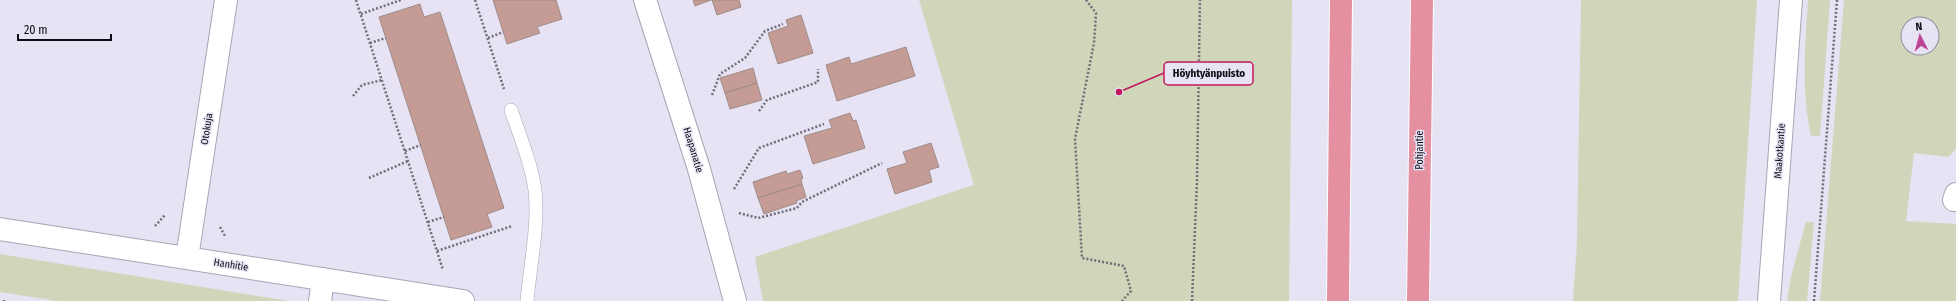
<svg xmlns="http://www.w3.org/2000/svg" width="1956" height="301" viewBox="0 0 1956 301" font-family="'Fira Sans Condensed',sans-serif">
<rect width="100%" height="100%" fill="#e7e2f4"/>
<!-- green -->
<path fill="#cfd6b9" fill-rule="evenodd" d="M919,0H1292L1289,301H763L755,257L974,185Z
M1581,0H1757L1738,301H1573L1577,243Z
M1808,0H1830L1820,136H1811C1801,89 1805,48 1808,0Z
M1844,0H1956V149L1948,157L1914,153L1906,221L1956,224V301H1820ZM1908,24H1932V48H1908Z
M1806,222H1814L1807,301H1787L1791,276Z
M0,254L289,301H57L0,292Z"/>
<!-- building -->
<path fill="#c59c95" stroke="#9f8c88" d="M493,0H556L562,19L537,27L540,33L507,44Z
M693,0H711L695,6Z
M712,0H739L741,7L717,15Z
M420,4L424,17L440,12L504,208L487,214L492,227L451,240L379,17Z
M801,15L813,53L778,64L768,33L788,26L786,20Z
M906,47L915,76L837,101L826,65L849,57L851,64Z
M753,68L757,83L725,93L720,78Z
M757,83L762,100L730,109L725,93Z
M850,113L853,121L856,120L865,148L813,164L804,136L832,128L829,120Z
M931,143L939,167L929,170L932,182L895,194L887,169L907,163L903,152Z
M800,170L803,178L801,179L802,184L758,198L753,182L786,171L787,174Z
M802,184L806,197L796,201L797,203L764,214L758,198Z"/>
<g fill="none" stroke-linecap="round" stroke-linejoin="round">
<!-- service casing -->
<g stroke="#a9a4b4" stroke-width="14">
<path id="service" d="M511,110C520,136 531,163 535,190C539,223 530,267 527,301"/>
</g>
<!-- minor casing -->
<g stroke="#a9a4b4" stroke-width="24">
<path id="minor" d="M645,0L699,169L735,301
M1954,200L1956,194
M0,229L463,301
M187,258L226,0
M320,301L323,279"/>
</g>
<!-- tertiary casing -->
<g stroke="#a9a4b4" stroke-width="24">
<path id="tertiary" d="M1769,301L1791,0"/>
</g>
<!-- motorway casing -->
<g stroke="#fff" stroke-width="24">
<path id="motorway" d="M1338,301L1341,0
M1418,301L1422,0"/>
</g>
<!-- path -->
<path stroke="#716d79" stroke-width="2.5" stroke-dasharray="2 2" stroke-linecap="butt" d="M356,0L443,270
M475,0L504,89
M1086,0L1096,13L1094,43L1075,139L1082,258L1124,266L1131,291L1122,301
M361,14L401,0
M488,38L503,32
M370,43L386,38
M712,95L720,74L745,58L765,31L783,24
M353,96L362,85L382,80
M759,111L767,100L818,82V69
M405,151L421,145
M369,178L408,161
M734,189L759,148L824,124
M739,213L758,218L797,208L802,202L882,163
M428,222L444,217
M155,226L165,215
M220,227L225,236
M437,251L512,226
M4,301V300
M1192,301L1197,180L1200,0
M1814,301L1837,0"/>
<!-- service -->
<use href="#service" stroke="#fff" stroke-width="13"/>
<!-- minor -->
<use href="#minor" stroke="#fff" stroke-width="22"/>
<!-- tertiary -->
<use href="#tertiary" stroke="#fff" stroke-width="22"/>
<!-- motorway -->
<use href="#motorway" stroke="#e590a0" stroke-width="22"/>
</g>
<g text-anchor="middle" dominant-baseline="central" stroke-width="3" stroke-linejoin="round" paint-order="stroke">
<!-- street labels -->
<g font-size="10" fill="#0d0b11" stroke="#e7e2f4">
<text transform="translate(207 129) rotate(-81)">Otokuja</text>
<text transform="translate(693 150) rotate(73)">Haapanatie</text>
<text transform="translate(1420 150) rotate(-90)">Pohjantie</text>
<text transform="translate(1780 151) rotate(-86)">Maakotkantie</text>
<text transform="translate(231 265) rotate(9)">Hanhitie</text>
</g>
</g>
<!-- callouts -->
<path fill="none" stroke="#c2185b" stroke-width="1.5" d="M1119 92L1164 73"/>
<circle fill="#c2185b" stroke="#e7e2f4" stroke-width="1.5" cx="1119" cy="92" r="4"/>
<rect fill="#e7e2f4" stroke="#c2185b" stroke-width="1.5" x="1164" y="62" width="89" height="23" rx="4"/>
<g font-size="11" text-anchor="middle" font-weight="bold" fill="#0d0b11">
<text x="1209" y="77">Höyhtyänpuisto</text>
</g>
<!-- north arrow -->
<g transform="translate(1920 36) rotate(354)"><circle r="19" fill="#e7e2f4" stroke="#908c99"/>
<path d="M0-3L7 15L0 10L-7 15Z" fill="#bd4395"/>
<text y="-6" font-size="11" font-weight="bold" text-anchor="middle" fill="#0d0b11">N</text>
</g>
<!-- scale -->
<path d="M18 34v6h93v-6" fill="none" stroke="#0d0b11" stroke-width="2"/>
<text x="24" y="34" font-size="12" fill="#0d0b11" stroke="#e7e2f4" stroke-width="3" paint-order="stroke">20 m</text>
</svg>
